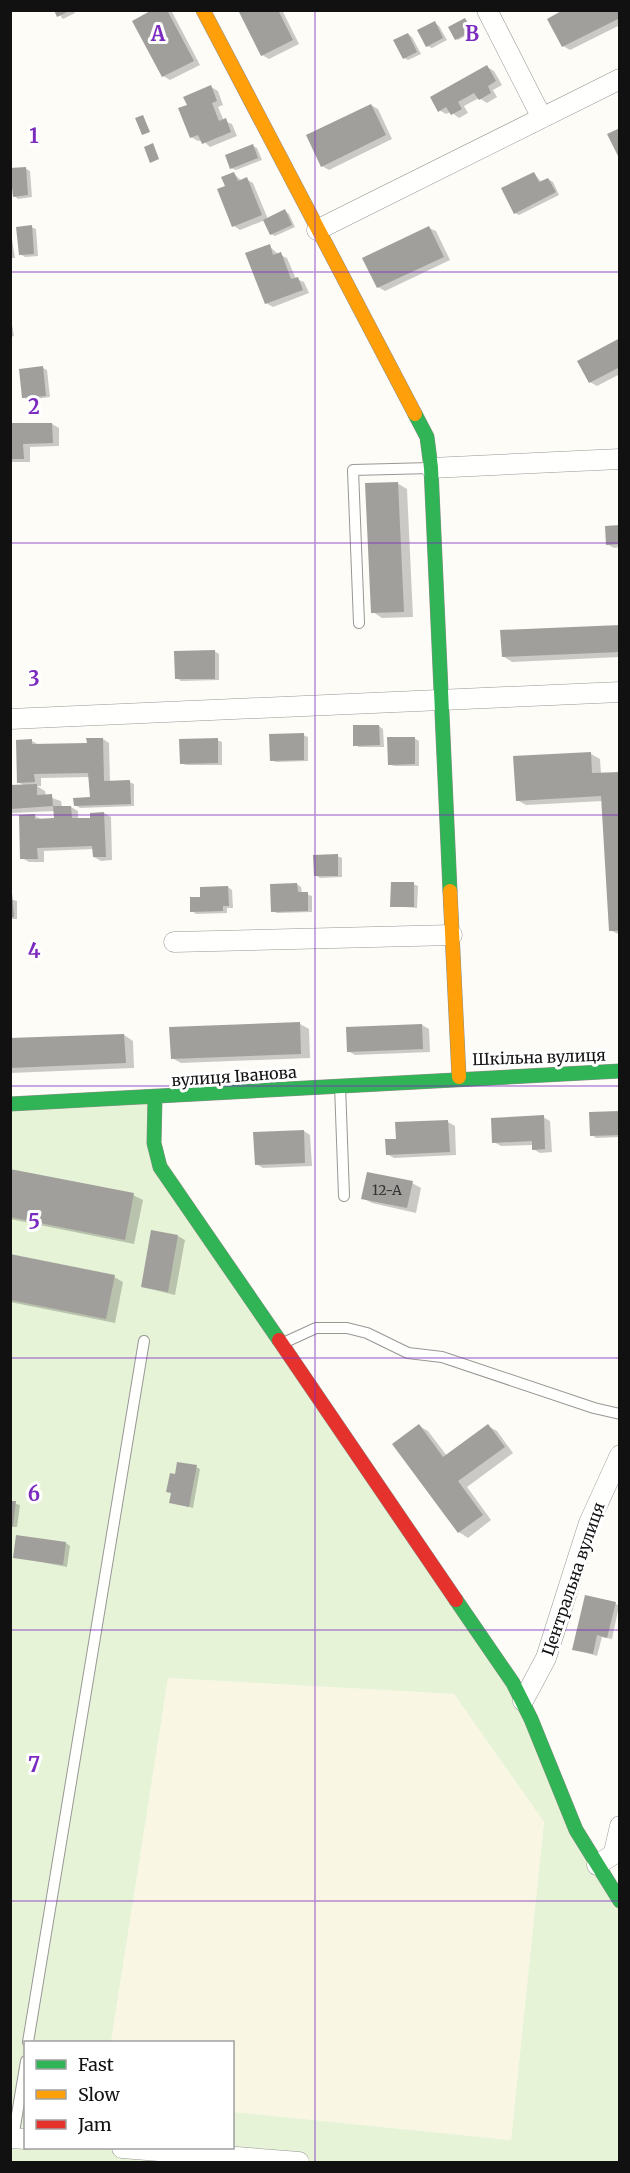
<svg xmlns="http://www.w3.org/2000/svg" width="630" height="2173" viewBox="0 0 630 2173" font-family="Merriweather,serif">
<rect width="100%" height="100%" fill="#fdfcf7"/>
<!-- farmland -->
<path fill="#f9f7e4" d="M168,1678L454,1694L544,1822L511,2140L233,2112L232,2042H111Z"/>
<!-- green -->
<path fill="#e7f3d7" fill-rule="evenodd" d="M155,1098L154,1143L513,1683L619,1901V2162H11L10,1104ZM168,1678L454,1694L544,1822L511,2140L233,2112L232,2148H26V2042H111Z"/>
<!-- shadow -->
<path fill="#0003" d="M56,10H74L75,13L63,19Z
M155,10H171L200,65L170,80L163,76Z
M240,10H282L299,44L269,59L262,55Z
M620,10V25L570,50L563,46Z
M465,20L473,32L458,40L456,39Z
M435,23L439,26L447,40L432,48L427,46Z
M408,34L412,37L421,54L408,60L404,58Z
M487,67L494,71L502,85L493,90L497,97L487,103L479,98L464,106L468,113L459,118L451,112L446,114L439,110Z
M211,87L218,91L223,105L218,107L224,121L232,124L237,136L210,147L202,140L198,141L191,137L189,106Z
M371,105L378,109L392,139L329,170L322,166Z
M253,146L257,148L262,160L236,170L231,168Z
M25,168L30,171L32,197L18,199L14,196Z
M534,173L542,183L548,179L553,182L559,195L519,215L515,213Z
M234,174L242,181L246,179L253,183L268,219L285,211L289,214L295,227L275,236L271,234L265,220L240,230L234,226Z
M10,226L15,258H10Z
M31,227L36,229L38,256L25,257L20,254Z
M429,228L436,231L450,260L385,291L378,287Z
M269,246L278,254L287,258L296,279L304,282L309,293L273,307L266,303Z
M10,313L14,336L10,337Z
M620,340V374L597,386L590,382L579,362Z
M43,368L47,370L50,397L28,400L23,397Z
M52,424L59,428V446L30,447V462H10V425Z
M397,483L407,489L413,617L382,618L373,612Z
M620,527V547L614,548L607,544Z
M620,627V657L512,662L503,656Z
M214,651L219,654V680L181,681L177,678Z
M379,726L383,729L384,747H359L355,745Z
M303,735L308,737V761L276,762L272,760Z
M414,738L419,741V766H394L389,764Z
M103,739L109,743L110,782H129L134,784V806L80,808L75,805L91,799L90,777L41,778V786H37L45,791L46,796L61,801L62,807H71L78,811V820L92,819L104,813L111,817L112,860L101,861L94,857V849L44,851V862H29L22,858L35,816L43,820H55V811L10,813V786H25L18,782L32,741L39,745L88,744Z
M217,740L222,742V765H186L181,763Z
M591,754L600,759L601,774L620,773V935L610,930L603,801L526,805L517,800Z
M337,856L342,858V877L320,878L315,875Z
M297,884L301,887L302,893L312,896V912L277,913L272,911Z
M413,884L418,886L417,908L392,906Z
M228,887L232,890L233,908H227V913L196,914L192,911L201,898Z
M10,899L17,901V919H10Z
M300,1024L309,1029L310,1058L181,1063L172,1058Z
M422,1025L429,1029L430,1052L355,1055L348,1051L347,1028Z
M124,1035L133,1041L134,1068L10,1073V1040Z
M620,1112V1137L596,1138L592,1135Z
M543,1117L550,1121L552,1152L540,1153L533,1149V1145L501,1146L494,1142Z
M448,1122L455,1126L456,1155L394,1158L387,1154L397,1140Z
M304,1131L310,1135L312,1166L263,1168L256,1164Z
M10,1170L133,1195L143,1200L134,1244L10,1219Z
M412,1183L421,1188L416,1213L372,1203L363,1198Z
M178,1236L185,1240L175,1295L142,1287Z
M10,1256L114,1277L123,1282L115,1323L10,1302Z
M419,1426L428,1431L447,1456L488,1426L497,1431L513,1453L467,1487L491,1520L468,1538L459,1532Z
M196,1467L200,1469L193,1508L171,1502L176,1476Z
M10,1502L20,1505L17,1527H10Z
M66,1543L70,1546L67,1567L14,1557Z
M615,1603L619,1606L612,1639L602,1637L597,1656L574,1649Z"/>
<!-- building -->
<path fill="#a19f9c" d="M54,10H71L57,17Z
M152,10H167L194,61L162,77L132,21Z
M238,10H278L293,40L261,56Z
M563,10H620V18L562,47L547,19Z
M465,18L472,31L455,40L448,27Z
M435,21L443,38L426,47L417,30Z
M408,33L417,52L403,59L393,40Z
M487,65L496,81L488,86L491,93L479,100L474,93L458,102L462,109L451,115L446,107L438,112L430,97Z
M211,85L217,101L212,103L219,121L226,118L231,132L202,144L198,135L190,138L178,108L187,105L183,97Z
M371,104L386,135L321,167L306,135Z
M143,115L150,132L142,135L135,118Z
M620,128V160L607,134Z
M153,143L159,159L150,163L144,147Z
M253,144L258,158L230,169L225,155Z
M26,167L28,195L13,197L10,168Z
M234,172L238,181L247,177L262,215L232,227L217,189L225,186L221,177Z
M534,172L539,182L548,178L556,192L514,214L501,188Z
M285,209L292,225L270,235L263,220Z
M32,225L34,254L19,255L16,227Z
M429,226L444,257L377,288L362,258Z
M270,244L273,255L281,252L291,279L298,277L303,290L265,304L245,253Z
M620,338V367L589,383L577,361Z
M43,366L46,396L22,398L19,369Z
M10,423H52L53,443L23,444L24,459H10Z
M398,482L404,612L371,613L365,483Z
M620,525V544L606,545L605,526Z
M620,625V652L502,657L500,630Z
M215,650V679H175L174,651Z
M353,725H379L380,745L353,746Z
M304,733V760L270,761L269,734Z
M387,737H415V764L388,765Z
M86,738H103L104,781L130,780L131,804L74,806L73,798L90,797L88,773L34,774L35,782L17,783L16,740L32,739V744L87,743Z
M218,738V763L180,764L179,739Z
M591,752L592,773L620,772V931H609L601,796L516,801L513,756Z
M37,784V795L52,794L53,806L10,809V785Z
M53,806H71L72,818H90V813L104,812L106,857H93L92,846L37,848L38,859H20L19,815L35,814V819L54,818Z
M338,854V876H314L313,855Z
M391,882H414V907H390Z
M297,883L298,892H308V911L271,912L270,884Z
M228,886L229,906H223V911L190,912V897H200V887Z
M10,893H12L14,917H10Z
M300,1022L301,1054L171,1059L169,1027Z
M422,1024L423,1049L347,1052L346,1027Z
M124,1034L126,1063L10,1068V1038Z
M620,1111V1135L590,1136L589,1112Z
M544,1115L545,1149L532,1150V1141L492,1143L491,1118Z
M448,1120L450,1152L386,1155L385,1139H396L395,1122Z
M304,1130L305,1163L255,1165L253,1132Z
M10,1169L134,1193L125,1240L10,1217Z
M367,1172L413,1181L407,1208L361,1199Z
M151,1230L178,1235L168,1292L141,1287Z
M10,1254L115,1275L106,1319L10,1300Z
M419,1424L443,1457L488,1424L505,1447L458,1481L483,1515L458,1533L392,1444Z
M177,1462L197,1465L189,1507L169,1503L171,1493L166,1492L170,1473L175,1474Z
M10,1501H16L13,1526H10Z
M16,1535L66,1542L63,1565L13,1558Z
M585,1595L616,1602L607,1638L597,1635L593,1654L572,1650Z"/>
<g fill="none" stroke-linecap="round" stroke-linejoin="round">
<!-- lane casing -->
<g stroke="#979795" stroke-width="12">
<path id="lane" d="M359,623L353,470L431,468
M340,1085L344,1196
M281,1344L316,1328H347L367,1333L408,1353L442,1357L594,1408L620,1414
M28,2042L144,1341
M13,2138L26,2061"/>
</g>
<!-- street casing -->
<g stroke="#979795" stroke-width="21">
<path id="street" d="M487,10L542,118
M317,230L620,79
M431,468L620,459
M10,719L620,692
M174,942L452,935
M523,1701L546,1658L589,1523L620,1455
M614,1852L620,1826
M597,1865L620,1850
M10,2138L26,2139
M122,2148L299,2162"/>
</g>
<!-- fast casing -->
<g stroke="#8e8d8b" stroke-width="15">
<path id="fast" d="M415,414L427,437L431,468L450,891
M155,1098L154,1143L160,1167L279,1340
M10,1104L620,1071
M456,1600L513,1683L531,1719L576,1830L620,1901"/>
</g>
<!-- slow casing -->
<g stroke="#8e8d8b" stroke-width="15">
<path id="slow" d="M203,10L415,414
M450,891L459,1077"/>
</g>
<!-- jam casing -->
<g stroke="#8e8d8b" stroke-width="15">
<path id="jam" d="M279,1340L456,1600"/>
</g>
<!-- lane -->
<use href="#lane" stroke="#fffffe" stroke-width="10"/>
<!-- street -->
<use href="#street" stroke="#fffffe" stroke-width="20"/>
<!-- fast -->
<use href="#fast" stroke="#30b455" stroke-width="14"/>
<!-- slow -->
<use href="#slow" stroke="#ff9f0a" stroke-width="14"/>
<!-- jam -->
<use href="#jam" stroke="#e5322d" stroke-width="14"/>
</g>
<!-- grid -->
<path fill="none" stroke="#7b2cbf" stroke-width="1.5" stroke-opacity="0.55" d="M315,10V2162M10,272H620M10,543H620M10,815H620M10,1086H620M10,1358H620M10,1630H620M10,1901H620"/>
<g text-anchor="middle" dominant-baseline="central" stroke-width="6" stroke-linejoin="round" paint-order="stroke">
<!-- number labels -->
<g font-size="14" fill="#353434">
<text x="387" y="1190">12-А</text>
</g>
<!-- street labels -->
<g font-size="16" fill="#111" stroke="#fff">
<text transform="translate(539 1057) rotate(-2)">Шкільна вулиця</text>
<text transform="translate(234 1076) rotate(-4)">вулиця Іванова</text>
<text transform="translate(573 1579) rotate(-71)">Центральна вулиця</text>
</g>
</g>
<g font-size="20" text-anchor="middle" font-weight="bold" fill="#7b2cbf" stroke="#fff" stroke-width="6" stroke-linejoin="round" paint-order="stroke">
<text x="158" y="41">A</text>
<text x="472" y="41">B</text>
<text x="34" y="143">1</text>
<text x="34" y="414">2</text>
<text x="34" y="686">3</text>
<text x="34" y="958">4</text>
<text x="34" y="1229">5</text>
<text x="34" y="1501">6</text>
<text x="34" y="1772">7</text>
</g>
<!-- border -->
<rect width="630" height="2173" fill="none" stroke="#111111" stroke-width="24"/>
<!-- legend -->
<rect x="24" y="2041" width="210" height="108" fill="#ffffff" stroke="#a0a0a0" stroke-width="1.5"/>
<rect x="36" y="2060" width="30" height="9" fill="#30b455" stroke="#a0a0a0" stroke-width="1.5"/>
<text x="78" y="2071" font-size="18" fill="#111111">Fast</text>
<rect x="36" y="2090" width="30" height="9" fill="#ff9f0a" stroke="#a0a0a0" stroke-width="1.5"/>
<text x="78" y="2101" font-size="18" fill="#111111">Slow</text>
<rect x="36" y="2120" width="30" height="9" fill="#e5322d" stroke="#a0a0a0" stroke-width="1.5"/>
<text x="78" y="2131" font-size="18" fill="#111111">Jam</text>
</svg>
